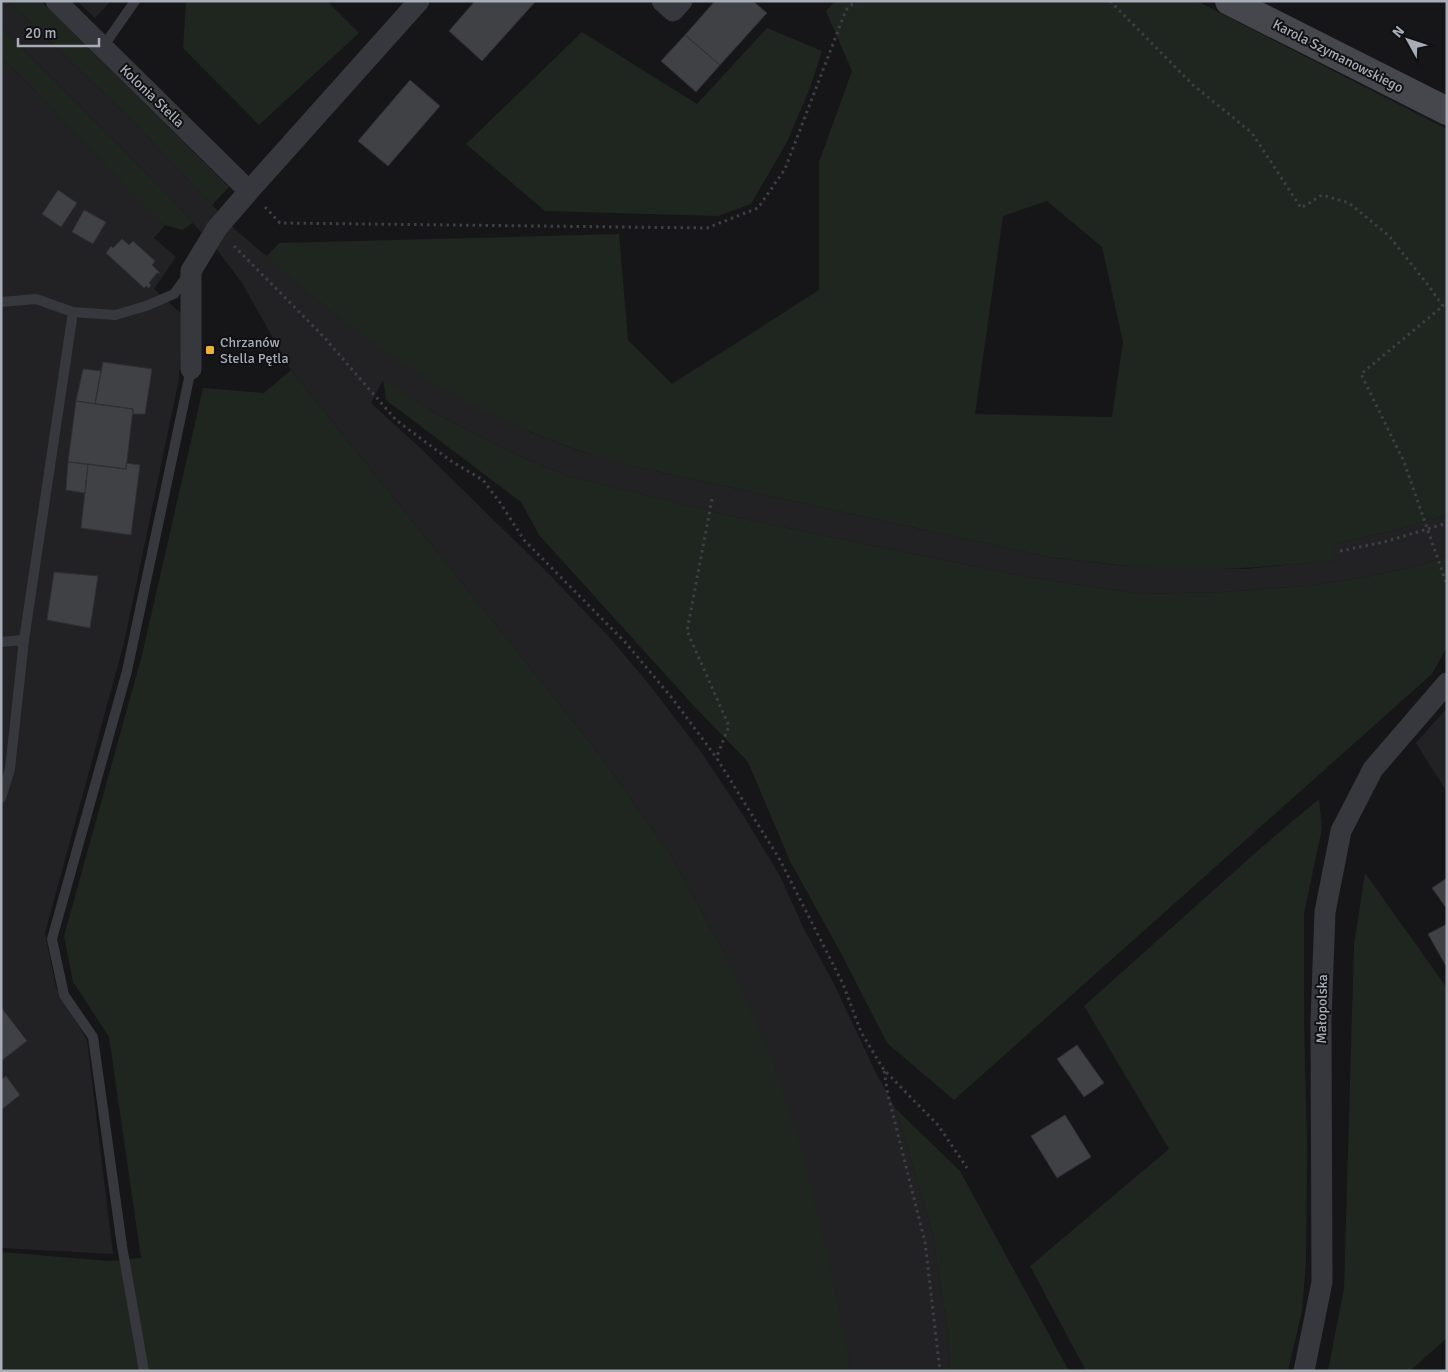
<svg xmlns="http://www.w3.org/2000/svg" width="1448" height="1372" viewBox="0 0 1448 1372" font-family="Signika,sans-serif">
<rect width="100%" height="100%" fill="#161618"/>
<!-- built -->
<path fill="#222225" d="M1,1H8L130,118L237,231L324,305L391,355L434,384L530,432L582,452L642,468L1049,557L1116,565L1187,569H1246L1333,560L1334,544L1392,531L1447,515V555L1424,564L1366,577L1307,586L1224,592L1141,594L1027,577L739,518L568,476L519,456L471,432L426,408L383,380L371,403L417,445L549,574L610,638L648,683L701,752L743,815L780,876L803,927L834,984L876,1073L896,1109L933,1235L948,1333L950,1371H850L849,1356L723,951L672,857L596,750L291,370L242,283L218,251L168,195L1,27Z
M77,1H111L95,18Z
M1,58L22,77L165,225L154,238L176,257L154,289L183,315L179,379L124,643L45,933L56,987L87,1040L113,1254L1,1248Z
M1447,708V792L1416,743Z"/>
<!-- green -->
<path fill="#1e261f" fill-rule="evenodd" d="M8,1H41L229,187L212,205L130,118Z
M186,1H327L359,33L259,125L183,48Z
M835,1H1197L1447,129V515L1392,531L1334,544V560C1285,565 1238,570 1189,569C1142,569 1095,562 1049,557L642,468C622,463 600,458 580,451C530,433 478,411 432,383C373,346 319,302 266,257L279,243L619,234L628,340L672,384L819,290V162L852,71L826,11ZM1047,201L1102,247L1123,342L1112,417L975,414L1003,216Z
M1,27L168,195L193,223L182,230L165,225L150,211L22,77L1,58Z
M767,28L822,51L810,88L787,142L751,204L718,216L545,211L466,144L582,32L697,104Z
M291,370L596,750L672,857L723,951L768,1049L802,1149L826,1250L849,1356L850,1371H1V1252L110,1261L141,1258L109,1037L73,982L64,936L142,655L203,388L264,393Z
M383,379L426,408L471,432L519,456L568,476L739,518L1027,577L1141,594L1224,592L1307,586L1366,577L1424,564L1447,555V647L1432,674L954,1100L887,1043L842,955L790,861L748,762L693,705L539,535L521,502L386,400Z
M1319,799L1322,828L1304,914V1022L1307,1142L1306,1262L1302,1311L1288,1371H1086L1030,1266L1169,1149L1084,1006L1263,846Z
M1365,873L1447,988V1338L1410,1371H1328L1344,1288L1354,945Z
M896,1109L960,1171L1069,1371H950L948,1333L933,1235Z"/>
<!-- building -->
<path fill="#404145" stroke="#303034" d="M475,1H536L482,61L449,31Z
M715,1H753L767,13L720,65L685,35Z
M685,35L720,65L696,92L661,61Z
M410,80L440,106L388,166L358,141Z
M58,190L77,203L61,227L42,214Z
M84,210L106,222L93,244L72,232Z
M122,239L129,245L133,241L155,261L152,265L160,273H157L149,283L151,285L149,288L146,286L144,288L106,253L111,246L113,248Z
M103,362L152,369L145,414H133V409L95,404Z
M83,369L101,371L95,404L76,401Z
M76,401L133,409L126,469L68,462Z
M68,462L88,464L85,493L66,490Z
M126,463L140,465L131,535L81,528L88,464L126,469Z
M54,572L98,576L90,628L47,620Z
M1447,878V909L1432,888Z
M1447,924V965L1446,966L1428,934Z
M1,1007L27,1041L1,1061Z
M1077,1045L1104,1083L1084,1097L1057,1059Z
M6,1076L20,1095L1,1110V1080Z
M1065,1115L1091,1157L1057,1178L1031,1136Z"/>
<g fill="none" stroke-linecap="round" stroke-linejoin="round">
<!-- path -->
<path stroke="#3d3f44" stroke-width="3" stroke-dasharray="2.5 4" stroke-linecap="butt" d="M1110,1L1193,85L1252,133L1301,208L1322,195L1349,203L1389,236L1428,285L1443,306L1361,374L1404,462L1447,585
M265,207L280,223L707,228L758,208L785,169L846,10L856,1
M234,246L323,336L396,420L451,461L483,480L501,504L524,540L625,642L672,698L716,757L780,860L843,984L861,1032L884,1070L938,1125L967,1168
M712,499L687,631L729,726L717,756
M1340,551L1384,542L1447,523
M884,1071L888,1095L925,1242L940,1371"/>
<!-- lane -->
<path stroke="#37383d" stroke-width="10" d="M103,47L135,1
M1,302L36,299L73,312
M1,642L24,640
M1,798L10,769L24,640L73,312L115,315L146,306L174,294L188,275
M144,1371L122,1246L93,1037L64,995L52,939L127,671L191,369"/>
<!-- street -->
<path stroke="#37383d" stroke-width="21" d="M56,1L249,191
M662,1L673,11L682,1
M191,369V271L217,228L249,191L419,1
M1304,1371L1322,1282L1321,1021L1325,912L1341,831L1373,769L1447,683"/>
<!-- secondary -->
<path stroke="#45474d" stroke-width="28" d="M1229,1L1447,111"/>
</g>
<!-- markers -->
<rect fill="#f2b134" stroke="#111113" stroke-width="2" x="205" y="345" width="10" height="10" rx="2.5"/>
<g text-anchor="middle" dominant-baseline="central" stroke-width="4" stroke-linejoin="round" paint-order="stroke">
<!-- street labels -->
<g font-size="14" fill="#a8adb8" stroke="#111113">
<text transform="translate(1338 56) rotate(27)">Karola Szymanowskiego</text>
<text transform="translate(152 96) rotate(44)">Kolonia Stella</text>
<text transform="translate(1322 1009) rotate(-89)">Małopolska</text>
</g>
<!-- poi labels -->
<g font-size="14" fill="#a8adb8" stroke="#111113" text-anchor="start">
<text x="220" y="342">Chrzanów<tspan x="220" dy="16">Stella Pętla</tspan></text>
</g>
</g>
<!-- border -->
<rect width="1448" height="1372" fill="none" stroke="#a8adb8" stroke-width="5"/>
<!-- north arrow -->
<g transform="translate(1408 40) rotate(310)" stroke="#111113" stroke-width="4" paint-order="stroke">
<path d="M0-4L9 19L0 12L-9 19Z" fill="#a8adb8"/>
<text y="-8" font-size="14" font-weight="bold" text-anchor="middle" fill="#a8adb8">N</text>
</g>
<!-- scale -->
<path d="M18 38v8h81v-8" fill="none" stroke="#a8adb8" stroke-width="2.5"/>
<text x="25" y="38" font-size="15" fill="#a8adb8" stroke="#111113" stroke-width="4" paint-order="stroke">20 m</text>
</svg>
